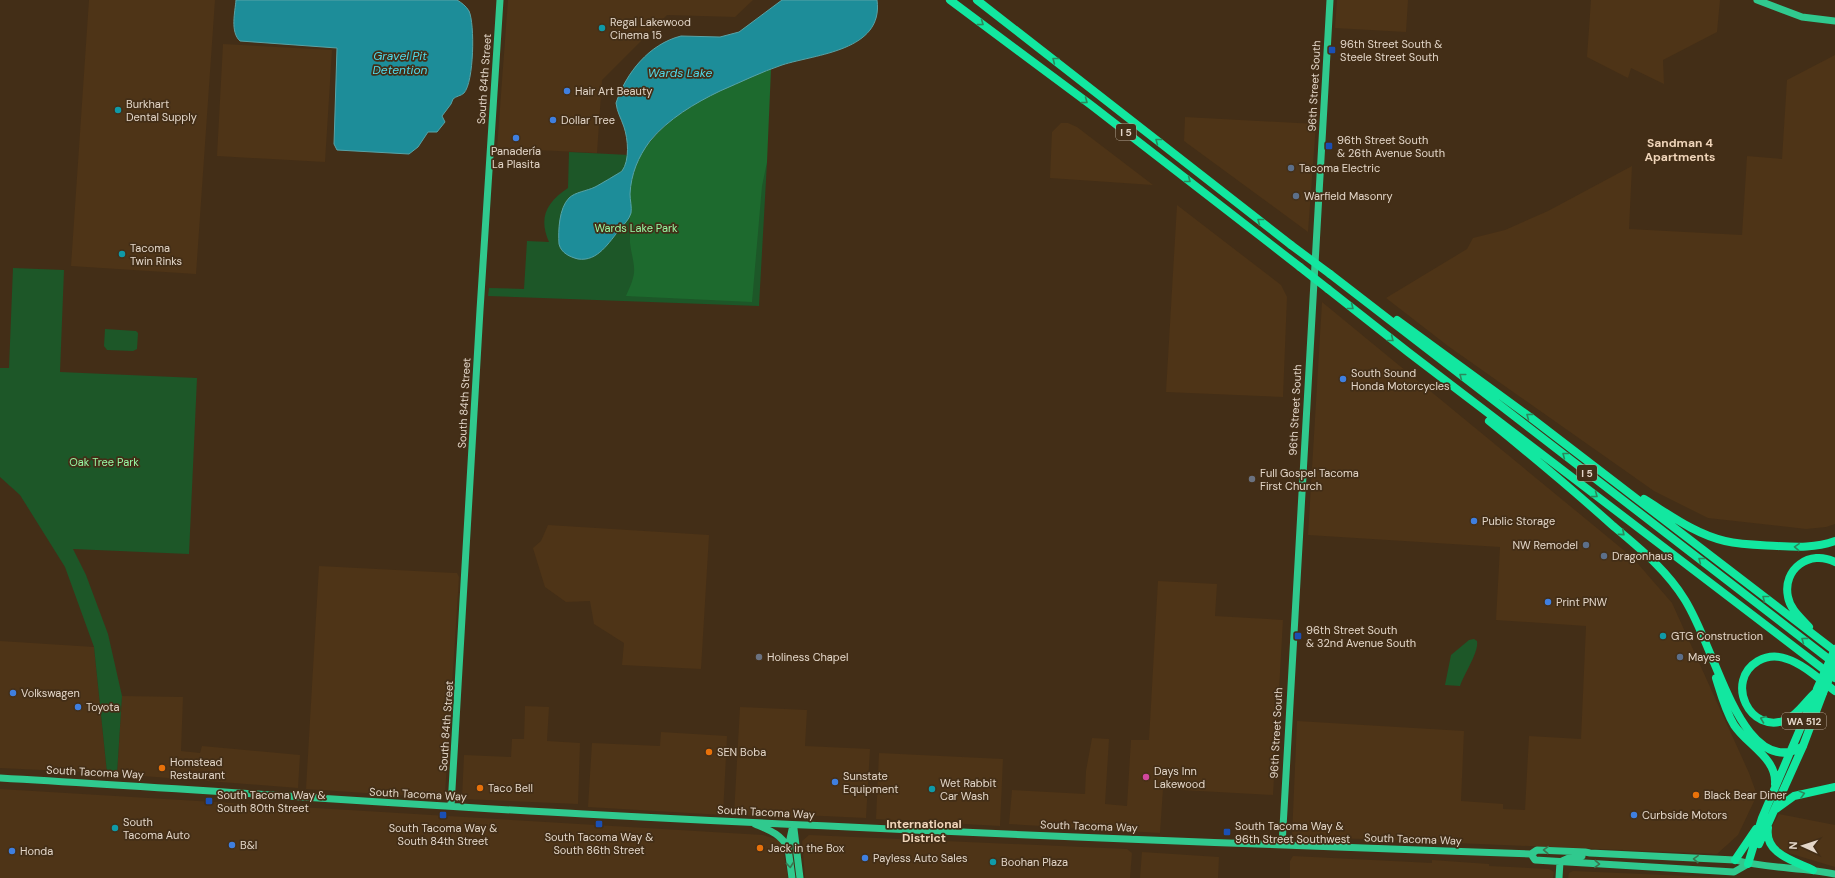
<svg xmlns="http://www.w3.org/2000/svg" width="1835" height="878" viewBox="0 0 1835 878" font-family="'DM Sans',sans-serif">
<rect width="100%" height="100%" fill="#432e17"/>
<!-- built -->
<path fill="#4e3417" d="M89,0H215L196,274L71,266Z
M508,0H753L735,17L667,15L602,80L597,153L497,148Z
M1337,0H1408L1406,32L1335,28Z
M1591,0H1720L1717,32L1663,60L1664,84L1631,68L1628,78L1587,57Z
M223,44L332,50L325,162L217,156Z
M1835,55V524L1826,527L1806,529L1708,518L1654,491L1448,346L1386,298L1467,249L1473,238L1505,230L1548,211L1632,166L1629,229L1742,235L1747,156L1782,159L1787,80Z
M1185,117L1316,124L1308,232L1184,141Z
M1061,123H1068L1077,127L1153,185L1050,178L1052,132Z
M1177,205L1281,285L1287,297L1283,397L1166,392Z
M1322,302L1632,557L1672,603L1749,773L1757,795L1738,835L1717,854L1292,836L1297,721L1464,731L1461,801L1503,804V809L1525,810L1529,736L1581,739L1586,626L1496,620L1500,547L1308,535Z
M548,525L709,535L701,669L622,665L624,643L594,624L590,601L566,602L545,587L533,548L541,541Z
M319,566L454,573H457L459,577L445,794L441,798L306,789Z
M1158,581L1217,584L1215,616L1283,620L1273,795L1163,789L1160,833L1009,824L1012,790L1085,794L1086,771L1092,738L1109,739L1105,804L1127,806L1131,740H1149Z
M0,641L94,647L107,773L0,768Z
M122,696L183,697L181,751L200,753L202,746L300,755L298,788L117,774Z
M525,706L549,707L547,741L580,743L578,804L462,799L464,755L511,757L512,739H524Z
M740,707L807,710L805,746L870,749L866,818L801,815V818L734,815Z
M661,732L727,736L723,815L588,807L592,743L660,746Z
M879,753L1003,759L1000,826L876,819Z
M0,789L763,835L779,840L783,848L788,878H0Z
M1779,814L1835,825V867L1782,851L1773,842L1771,829Z
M809,835L1127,849L1132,853L1130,878H805L802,841Z
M1142,852L1219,857L1218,878H1140Z
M1293,856L1432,863V860L1489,864V866L1549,869L1554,872L1553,878H1290V861Z
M1573,871L1734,878H1736H1568L1569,873Z"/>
<!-- green -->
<path fill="#1d5728" d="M569,152L767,162L759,306L488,296L489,288L524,289L527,241L549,242C538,217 547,202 568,188Z
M13,268L64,270L60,372L197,378L189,554L73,549L86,575L108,634L122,696L117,774L107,773L94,647L65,567L20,495L0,477V368H9Z
M105,329L136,331L138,333L137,349L133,351L107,350L104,346Z
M1474,639L1477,641C1479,652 1464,674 1460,686L1445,685L1451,655L1469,640Z"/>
<!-- forest -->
<path fill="#1d6a2e" d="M771,69L767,162L762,186L752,302L626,296C629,289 633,281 634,273C635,264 631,253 630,243C630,227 630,210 630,194C632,125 716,90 771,69Z"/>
<!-- water -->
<path fill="#1d8d99" stroke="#58a3a7" d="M236,0H457C462,3 466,6 469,11C475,24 474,82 464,93C461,96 456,96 453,99L451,104L442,116L445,122L437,132H428L418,147L409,154L337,150L334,144L337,48L240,41C230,32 235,12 236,0Z
M782,0H877C884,51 816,54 782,65C761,72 741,82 720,91C695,103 668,119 650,141C638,157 631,174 630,194C630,200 632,207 631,213C629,220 624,224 620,229C609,242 598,262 578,259C570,257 561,253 559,244C558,231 559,208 569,198C575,192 587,191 595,187C599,185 621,172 622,171C630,160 628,139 624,127C621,118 617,112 616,103C626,73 649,44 681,36L720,37L739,32Z"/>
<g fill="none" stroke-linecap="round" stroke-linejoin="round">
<!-- major -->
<path stroke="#30c98e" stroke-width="7" d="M1757,0L1802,17L1835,21
M0,778C195,789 389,804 584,814C900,831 1215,843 1531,854L1537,850L1585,852L1590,853L1735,860C1767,869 1802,867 1835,874
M451,806L480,310L500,0
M755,824C769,830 781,834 788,848
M794,829L800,878
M1282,845L1330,0
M1531,854L1535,860L1734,872L1748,864
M1560,862L1571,857L1582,856
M792,878L788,848L793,825
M1559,878L1560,862"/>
<!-- highway -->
<path stroke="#12e7a0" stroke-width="8" d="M950,0L1091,105L1300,267
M977,0L1291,245
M1330,274L1834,663
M1328,289L1408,352L1835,678
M1397,320L1530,417L1835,651
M1489,421C1531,455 1572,489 1612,525C1639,548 1666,569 1685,600C1696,618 1704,639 1712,658C1726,689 1755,777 1803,746
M1644,499C1670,515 1695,534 1725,541C1742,545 1760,545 1777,546C1797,547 1816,548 1835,541
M1809,627C1801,618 1790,609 1788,597C1782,569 1810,549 1835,562
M1716,678C1721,694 1725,710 1734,725C1747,745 1777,758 1775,784
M1817,691C1806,700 1799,714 1786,720C1750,735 1724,681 1758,661C1767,656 1777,655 1787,659C1805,665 1820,680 1835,691
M1776,809L1794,796L1835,787
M1768,828C1764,854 1795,861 1813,870
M1759,844L1803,746L1823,693
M1735,860L1756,829
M1748,864L1762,818L1815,694"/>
<!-- highway-bridge -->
<path stroke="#12e7a0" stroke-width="8" d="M1291,245L1330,274
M1300,267L1328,289
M1817,689L1835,649
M1823,693L1835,665"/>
</g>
<!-- one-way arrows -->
<defs><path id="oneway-chevron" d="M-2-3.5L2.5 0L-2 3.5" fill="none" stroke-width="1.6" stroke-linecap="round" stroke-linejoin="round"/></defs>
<g stroke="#2a8a5c">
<use href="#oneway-chevron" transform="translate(981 23) rotate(36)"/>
<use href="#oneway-chevron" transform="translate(1055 60) rotate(-142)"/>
<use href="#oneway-chevron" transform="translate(1085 101) rotate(37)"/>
<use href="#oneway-chevron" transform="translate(1158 141) rotate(-142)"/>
<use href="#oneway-chevron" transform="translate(1188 180) rotate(38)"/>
<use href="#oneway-chevron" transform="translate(1260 221) rotate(-142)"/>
<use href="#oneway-chevron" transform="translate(1351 307) rotate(39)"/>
<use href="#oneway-chevron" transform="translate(1391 339) rotate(39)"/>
<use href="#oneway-chevron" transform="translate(1462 376) rotate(-142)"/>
<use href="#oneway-chevron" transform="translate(1529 416) rotate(-143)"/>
<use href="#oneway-chevron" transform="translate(1565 455) rotate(-142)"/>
<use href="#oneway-chevron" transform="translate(1595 495) rotate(37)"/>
<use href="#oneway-chevron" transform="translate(1622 533) rotate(40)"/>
<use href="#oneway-chevron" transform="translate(1797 547) rotate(-177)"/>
<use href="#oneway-chevron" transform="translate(1701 560) rotate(-142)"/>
<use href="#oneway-chevron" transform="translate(1765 598) rotate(-142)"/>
<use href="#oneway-chevron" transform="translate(1804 640) rotate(-143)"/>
<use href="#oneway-chevron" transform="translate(1763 719) rotate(-159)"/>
<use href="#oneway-chevron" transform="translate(1802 794) rotate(-15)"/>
</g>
<g stroke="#3a744d">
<use href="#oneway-chevron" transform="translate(1546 850) rotate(-178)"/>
<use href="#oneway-chevron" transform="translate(1696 859) rotate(-178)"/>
<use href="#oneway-chevron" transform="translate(1597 864) rotate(3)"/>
<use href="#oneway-chevron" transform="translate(790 865) rotate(84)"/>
</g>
<!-- markers -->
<g fill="#0f9aa8" stroke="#432e17" stroke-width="1.5">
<circle cx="602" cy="28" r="4"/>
<circle cx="118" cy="110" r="4"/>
<circle cx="122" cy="254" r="4"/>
<circle cx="1663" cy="636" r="4"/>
<circle cx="932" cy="789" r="4"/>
<circle cx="115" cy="828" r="4"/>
<circle cx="993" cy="862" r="4"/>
</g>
<g fill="#1a4fb4" stroke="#432e17" stroke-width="1.5">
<rect x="1328" y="46" width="8" height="8" rx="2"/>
<rect x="1325" y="142" width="8" height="8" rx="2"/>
<rect x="1294" y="632" width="8" height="8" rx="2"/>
<rect x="205" y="797" width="8" height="8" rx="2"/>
<rect x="439" y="811" width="8" height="8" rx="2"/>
<rect x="595" y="820" width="8" height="8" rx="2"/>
<rect x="1223" y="828" width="8" height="8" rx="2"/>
</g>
<g fill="#3f7fe0" stroke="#432e17" stroke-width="1.5">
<circle cx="567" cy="91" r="4"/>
<circle cx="553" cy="120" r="4"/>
<circle cx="516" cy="138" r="4"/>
<circle cx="1343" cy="379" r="4"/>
<circle cx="1474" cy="521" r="4"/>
<circle cx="1548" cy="602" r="4"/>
<circle cx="13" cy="693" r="4"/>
<circle cx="78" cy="707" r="4"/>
<circle cx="835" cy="782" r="4"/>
<circle cx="1634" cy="815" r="4"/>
<circle cx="232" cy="845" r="4"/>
<circle cx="12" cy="851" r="4"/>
<circle cx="865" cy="858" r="4"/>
</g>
<g fill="#5c6f8a" stroke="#432e17" stroke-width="1.5">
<circle cx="1291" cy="168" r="4"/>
<circle cx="1296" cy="196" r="4"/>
<circle cx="1586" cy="545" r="4"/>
<circle cx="1604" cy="556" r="4"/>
<circle cx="1680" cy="657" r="4"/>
</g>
<g fill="#6b7280" stroke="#432e17" stroke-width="1.5">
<circle cx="1252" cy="479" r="4"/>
<circle cx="759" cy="657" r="4"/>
</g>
<g fill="#e8710a" stroke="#432e17" stroke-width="1.5">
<circle cx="709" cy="752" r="4"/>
<circle cx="162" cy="768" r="4"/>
<circle cx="480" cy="788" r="4"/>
<circle cx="1696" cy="795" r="4"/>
<circle cx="760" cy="848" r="4"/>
</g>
<circle fill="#d1479c" stroke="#432e17" stroke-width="1.5" cx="1146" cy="777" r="4"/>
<g text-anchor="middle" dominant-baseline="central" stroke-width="3.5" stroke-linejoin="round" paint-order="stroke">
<!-- shield labels -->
<g fill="#432e17" stroke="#b3a493" stroke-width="1">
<rect x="1116" y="124" width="20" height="16" rx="3"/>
<rect x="1577" y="465" width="20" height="16" rx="3"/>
<rect x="1782" y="713" width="44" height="16" rx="3"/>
</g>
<g font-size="10" font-weight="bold" fill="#e3d6c8">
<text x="1126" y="132">I 5</text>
<text x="1587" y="473">I 5</text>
<text x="1804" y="721">WA 512</text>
</g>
<!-- poi labels -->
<g font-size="11" fill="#e3d6c8" stroke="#432e17" text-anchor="start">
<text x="610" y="22">Regal Lakewood<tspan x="610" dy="13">Cinema 15</tspan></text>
<text x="1340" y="44">96th Street South &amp;<tspan x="1340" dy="13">Steele Street South</tspan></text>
<text x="575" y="91">Hair Art Beauty</text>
<text x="126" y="104">Burkhart<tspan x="126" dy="13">Dental Supply</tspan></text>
<text x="561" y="120">Dollar Tree</text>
<text x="1337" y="140">96th Street South<tspan x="1337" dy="13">&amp; 26th Avenue South</tspan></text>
<text x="516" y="151" text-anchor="middle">Panadería<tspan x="516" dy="13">La Plasita</tspan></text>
<text x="1299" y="168">Tacoma Electric</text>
<text x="1304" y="196">Warfield Masonry</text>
<text x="130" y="248">Tacoma<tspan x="130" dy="13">Twin Rinks</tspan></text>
<text x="1351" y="373">South Sound<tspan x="1351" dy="13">Honda Motorcycles</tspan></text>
<text x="1260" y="473">Full Gospel Tacoma<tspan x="1260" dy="13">First Church</tspan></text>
<text x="1482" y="521">Public Storage</text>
<text x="1578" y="545" text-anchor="end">NW Remodel</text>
<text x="1612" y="556">Dragonhaus</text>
<text x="1556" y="602">Print PNW</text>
<text x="1306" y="630">96th Street South<tspan x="1306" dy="13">&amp; 32nd Avenue South</tspan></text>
<text x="1671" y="636">GTG Construction</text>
<text x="767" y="657">Holiness Chapel</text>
<text x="1688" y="657">Mayes</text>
<text x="21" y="693">Volkswagen</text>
<text x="86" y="707">Toyota</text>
<text x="717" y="752">SEN Boba</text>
<text x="170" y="762">Homstead<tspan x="170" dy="13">Restaurant</tspan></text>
<text x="1154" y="771">Days Inn<tspan x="1154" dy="13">Lakewood</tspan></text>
<text x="843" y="776">Sunstate<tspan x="843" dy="13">Equipment</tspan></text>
<text x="940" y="783">Wet Rabbit<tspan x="940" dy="13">Car Wash</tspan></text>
<text x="488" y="788">Taco Bell</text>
<text x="217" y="795">South Tacoma Way &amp;<tspan x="217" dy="13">South 80th Street</tspan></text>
<text x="1704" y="795">Black Bear Diner</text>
<text x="1642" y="815">Curbside Motors</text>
<text x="123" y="822">South<tspan x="123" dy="13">Tacoma Auto</tspan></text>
<text x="1235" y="826">South Tacoma Way &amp;<tspan x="1235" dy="13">96th Street Southwest</tspan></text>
<text x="443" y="828" text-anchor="middle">South Tacoma Way &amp;<tspan x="443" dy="13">South 84th Street</tspan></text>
<text x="599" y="837" text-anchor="middle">South Tacoma Way &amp;<tspan x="599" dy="13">South 86th Street</tspan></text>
<text x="240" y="845">B&amp;I</text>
<text x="768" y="848">Jack in the Box</text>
<text x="20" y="851">Honda</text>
<text x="873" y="858">Payless Auto Sales</text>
<text x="1001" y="862">Boohan Plaza</text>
</g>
<!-- street labels -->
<g font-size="11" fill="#e3d6c8" stroke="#432e17">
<text transform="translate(484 79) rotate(-86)">South 84th Street</text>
<text transform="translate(1314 86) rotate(-87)">96th Street South</text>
<text transform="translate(464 403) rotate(-87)">South 84th Street</text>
<text transform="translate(1295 410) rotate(-87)">96th Street South</text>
<text transform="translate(446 726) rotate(-86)">South 84th Street</text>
<text transform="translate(1276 733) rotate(-87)">96th Street South</text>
<text transform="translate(95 772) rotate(3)">South Tacoma Way</text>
<text transform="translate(418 794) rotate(3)">South Tacoma Way</text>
<text transform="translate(766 812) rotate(3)">South Tacoma Way</text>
<text transform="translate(1089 826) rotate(2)">South Tacoma Way</text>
<text transform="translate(1413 839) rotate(2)">South Tacoma Way</text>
</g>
<!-- park labels -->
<g font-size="11" fill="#97f8a4" stroke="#432e17">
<text x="636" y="228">Wards Lake Park</text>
<text x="104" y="462">Oak Tree Park</text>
</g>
<!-- water labels -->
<g font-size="12" font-style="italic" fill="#50daea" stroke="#432e17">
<text x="400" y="56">Gravel Pit<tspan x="400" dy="14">Detention</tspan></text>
<text x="680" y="73">Wards Lake</text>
</g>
<!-- neighbourhood labels -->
<g font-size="12" font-weight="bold" fill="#efd4b9" stroke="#432e17">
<text x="1680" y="143">Sandman 4<tspan x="1680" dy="14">Apartments</tspan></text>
<text x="924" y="824">International<tspan x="924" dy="14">District</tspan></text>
</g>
</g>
<!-- north arrow -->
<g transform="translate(1803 846) rotate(273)" stroke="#432e17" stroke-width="3" paint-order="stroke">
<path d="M0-3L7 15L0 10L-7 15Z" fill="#e3d6c8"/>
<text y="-6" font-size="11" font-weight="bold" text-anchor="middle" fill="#e3d6c8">N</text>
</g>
</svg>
